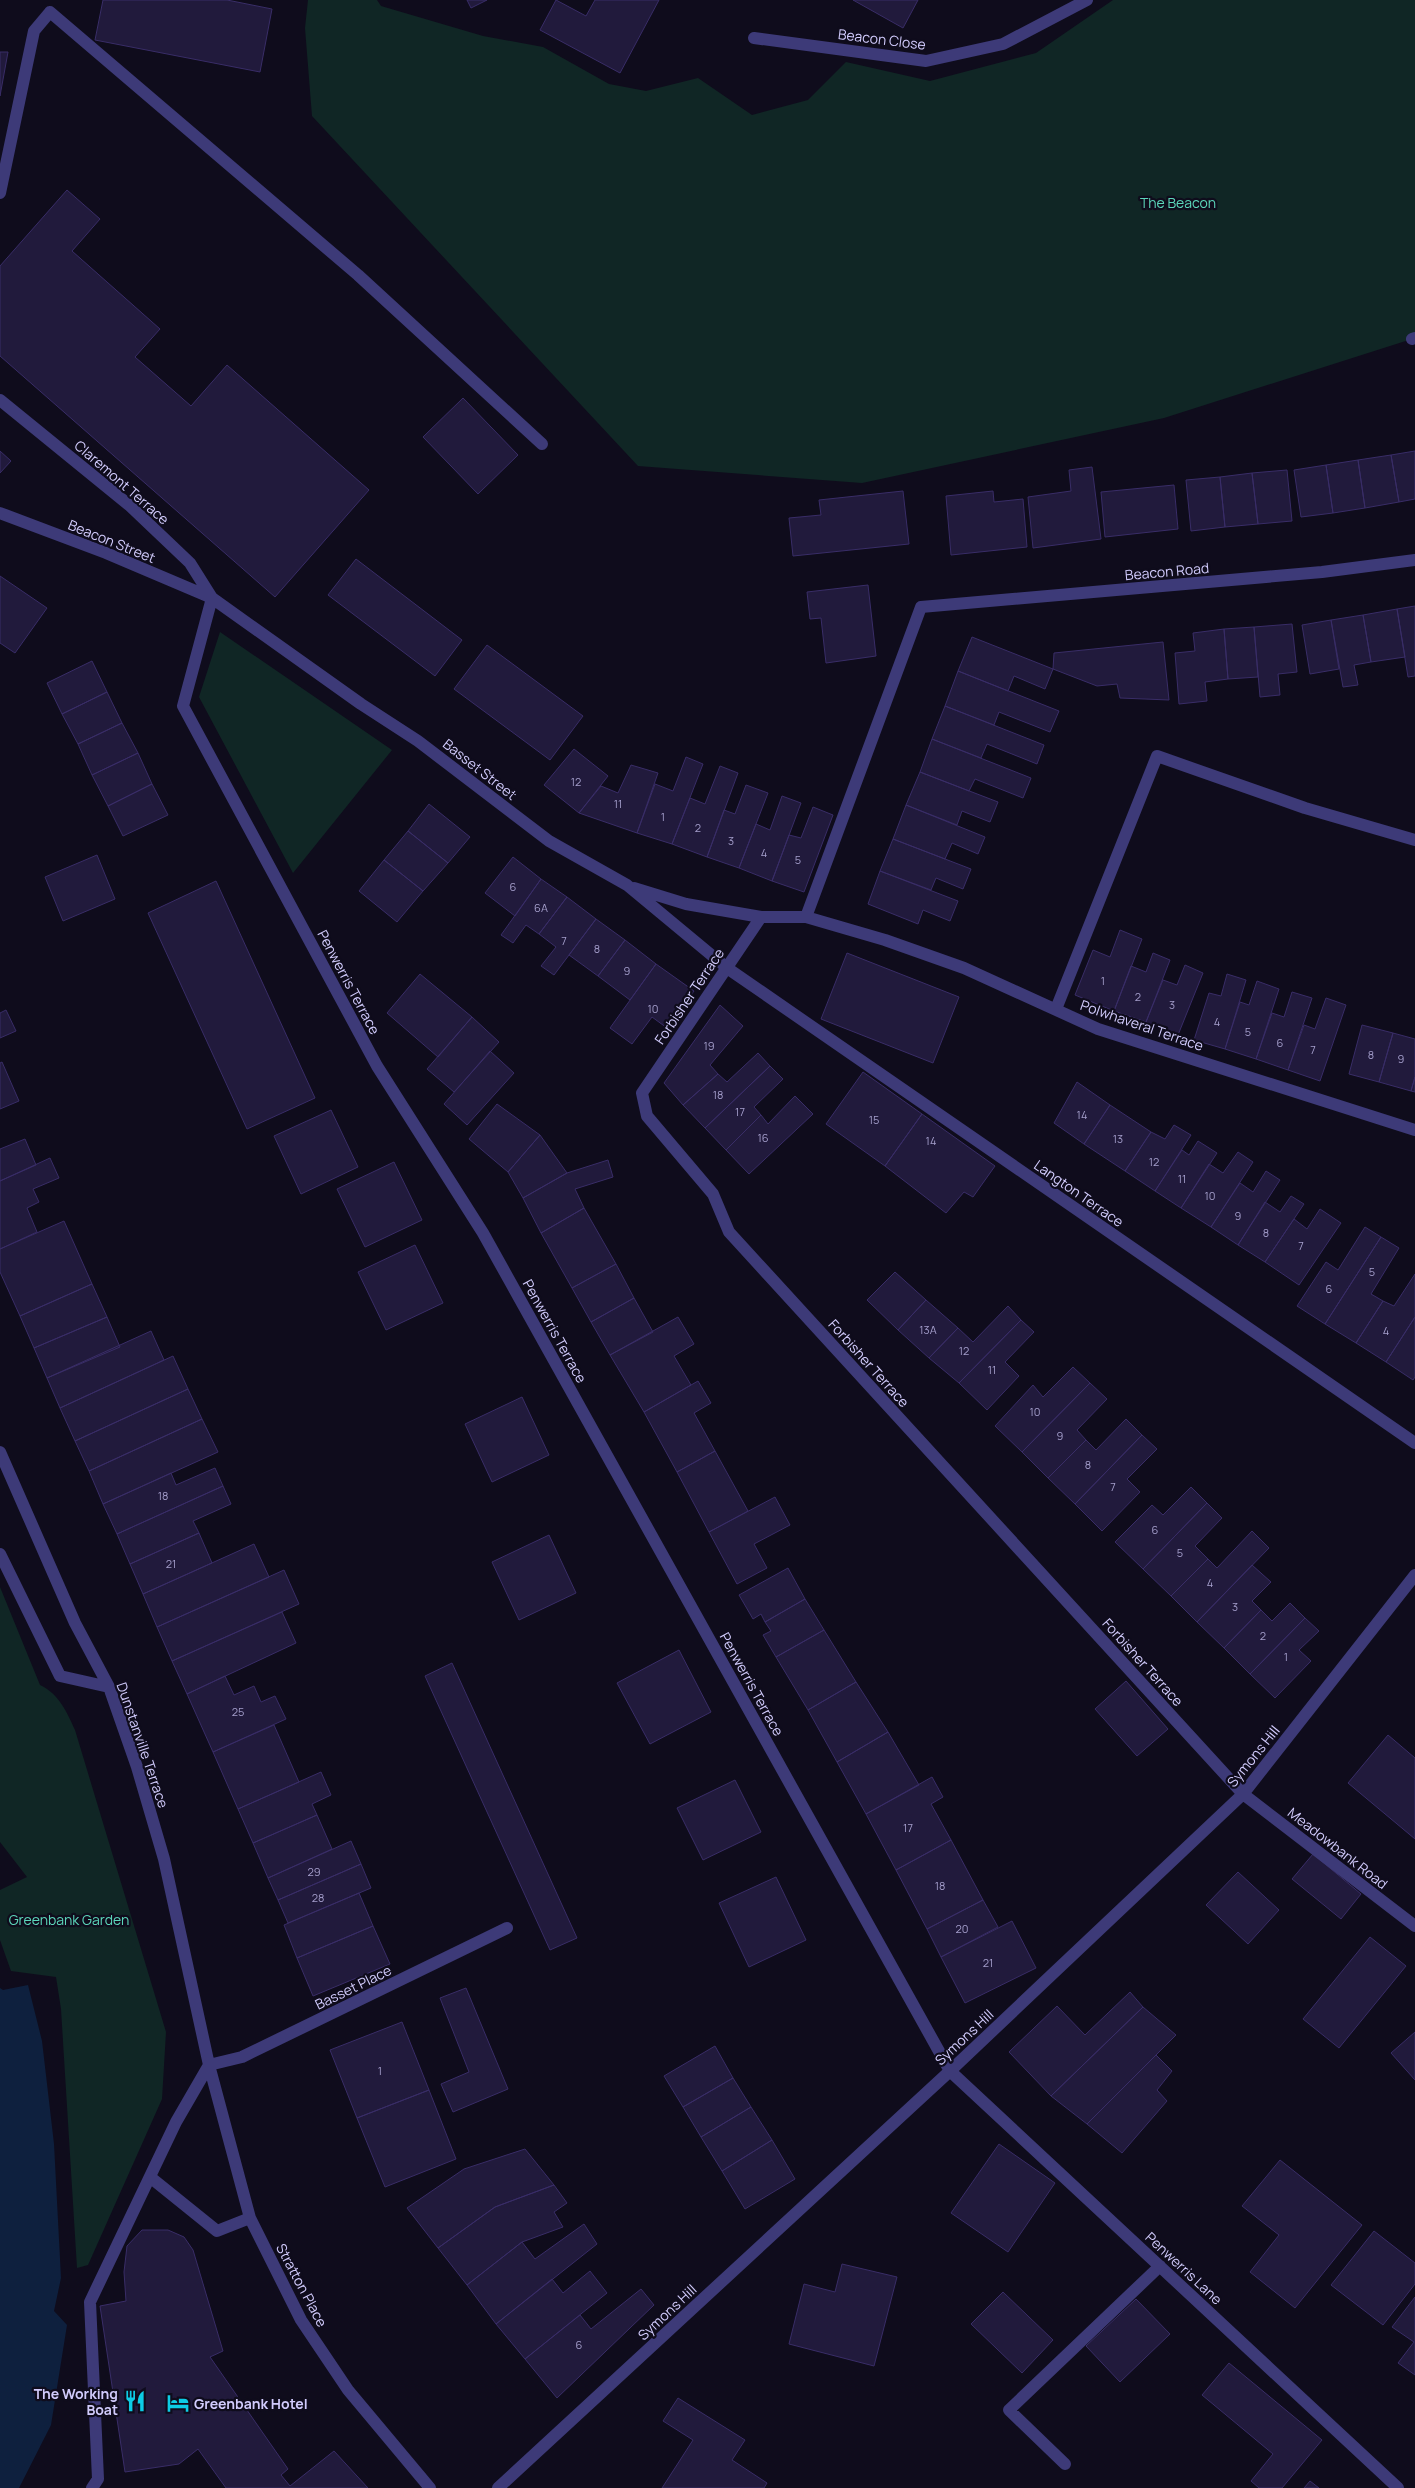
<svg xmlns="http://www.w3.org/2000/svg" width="1415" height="2488" viewBox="0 0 1415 2488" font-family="Manrope,sans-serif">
<rect width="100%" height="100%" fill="#0f0c1c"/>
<!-- green -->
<path fill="#102625" d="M308,0H377L381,6L483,36L543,47L609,84L646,91L698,78L752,115L808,100L846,62L930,81L1036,53L1113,0H1415V338L1164,418L862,483L638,466L312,116L305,28Z
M220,632L392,750L293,873L199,697Z
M0,1587L40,1685C59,1694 67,1712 75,1730L166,2032L162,2099L88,2265L77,2268L61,2009L56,1977L11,1971L0,1940V1890L27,1877L0,1842Z"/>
<!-- water -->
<path fill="#0e203e" d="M28,1985L42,2041L54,2144L61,2278L54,2311L67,2325L51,2425L19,2488H0V1988L3,1990Z"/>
<!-- building -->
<path fill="#211a3c" stroke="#392d67" d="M103,0H227L272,9L260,72L95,40Z
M467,0H487L471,8Z
M556,0L586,16L595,0H659L620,73L540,30Z
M853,0H918L903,28Z
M0,52H8L0,96Z
M67,190L100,219L72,251L160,329L135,357L191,406L227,365L369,490L275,597L0,356V266Z
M463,398L518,455L478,494L423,437Z
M0,451L11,461L0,473Z
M1415,451V499L1399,502L1391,455Z
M1391,455L1399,502L1365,508L1358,460Z
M1358,460L1365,508L1333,513L1326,465Z
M1326,465L1333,513L1301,517L1294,470Z
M1092,467L1101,539L1033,548L1028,497L1071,491L1069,470Z
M1287,470L1292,521L1258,524L1252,473Z
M1252,473L1258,524L1225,527L1220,477Z
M1220,477L1225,527L1191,531L1186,480Z
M1174,485L1178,529L1105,537L1101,492Z
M903,491L909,544L793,556L789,518L821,515L819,500Z
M993,491L994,502L1023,499L1027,547L951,555L946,496Z
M356,559L462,640L435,676L328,595Z
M0,576L47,608L15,653L0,643Z
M868,585L876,656L826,663L821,618L810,619L807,592Z
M1415,606V676L1408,677L1397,609Z
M1397,609L1405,657L1371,662L1363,615Z
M1363,615L1371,662L1354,665L1358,685L1343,687L1331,620Z
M1331,620L1339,669L1310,674L1302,625Z
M1292,624L1297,672L1278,674L1280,695L1260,697L1254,627Z
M1254,627L1258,677L1228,679L1224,629Z
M1224,629L1228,679L1205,682L1207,701L1179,704L1175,653L1195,651L1193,633Z
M972,637L1053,669L1045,689L1014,676L1008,691L958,671Z
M1163,642L1169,700L1120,698L1117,684L1097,686L1053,669L1054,653Z
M487,645L583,716L550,760L454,689Z
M92,661L107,692L62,714L47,683Z
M958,671L1059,711L1050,732L999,712L994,725L945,706Z
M107,692L122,723L78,744L62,714Z
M945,706L1044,745L1037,764L987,744L981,758L932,739Z
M122,723L138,753L92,775L78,744Z
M932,739L1031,778L1023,798L975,779L969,791L920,772Z
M574,749L608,776L579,813L544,785Z
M138,753L152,784L108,806L92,775Z
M686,757L703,764L672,844L637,833L655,784L673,791Z
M631,765L658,773L637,833L579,813L601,786L618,793Z
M720,766L738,773L707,857L672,844L690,798L705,804Z
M920,772L998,802L990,822L962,811L957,825L906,805Z
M152,784L168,815L123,836L108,806Z
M746,785L768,793L739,868L707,857L724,810L735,814Z
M782,796L801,803L772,881L739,868L756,824L770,830Z
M429,804L470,837L448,863L408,831Z
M906,805L985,837L978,854L952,843L945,859L893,839Z
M813,807L833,815L804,892L772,881L789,835L801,838Z
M408,831L448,863L423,891L384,860Z
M893,839L971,869L963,889L936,878L931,890L880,871Z
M97,855L115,899L63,921L45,877Z
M513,857L541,879L515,916L485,893Z
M384,860L423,891L397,922L359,891Z
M880,871L958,901L950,921L923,910L918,924L868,904Z
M541,879L567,897L539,934L526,925L513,943L501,935Z
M216,881L315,1098L247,1129L148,913Z
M567,897L596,919L554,975L541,966L556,947L539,934Z
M596,919L625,940L598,976L569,955Z
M1120,930L1142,939L1114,1011L1075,995L1093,950L1110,957Z
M625,940L656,964L630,1000L598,976Z
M847,953L959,997L933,1063L821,1019Z
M1153,953L1170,960L1146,1022L1114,1011L1131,966L1146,972Z
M656,964L694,991L667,1028L652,1017L632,1044L610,1028Z
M1185,965L1203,973L1178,1035L1146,1022L1163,980L1177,985Z
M420,974L472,1017L438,1057L387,1013Z
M1227,974L1246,980L1225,1049L1194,1040L1209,993L1221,996Z
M1257,981L1279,989L1256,1059L1225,1049L1240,1002L1249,1005Z
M1292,992L1312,998L1288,1070L1256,1059L1272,1013L1284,1017Z
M1326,998L1346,1005L1320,1081L1288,1070L1304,1025L1315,1029Z
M720,1005L743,1026L710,1065L718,1074L683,1105L664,1083Z
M6,1010L16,1031L0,1038V1013Z
M472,1017L499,1042L454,1092L427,1069Z
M1362,1025L1393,1033L1379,1082L1349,1074Z
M1393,1033L1415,1039V1077L1411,1091L1379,1082Z
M490,1051L514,1073L467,1125L444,1104Z
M758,1053L770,1066L705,1128L683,1105L718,1074L727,1082Z
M2,1062L19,1101L0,1109V1063Z
M770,1066L783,1079L754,1107L761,1115L726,1150L705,1128Z
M863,1072L922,1114L885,1166L826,1124Z
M1415,1077V1092L1411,1091Z
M1077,1082L1110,1105L1084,1144L1054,1123Z
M795,1096L813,1114L749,1174L726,1150L761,1115L768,1124Z
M497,1104L540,1135L508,1172L469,1139Z
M1110,1105L1151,1132L1125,1171L1084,1144Z
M331,1110L358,1167L301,1194L274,1136Z
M922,1114L995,1166L973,1197L964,1192L946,1213L885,1166Z
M1174,1125L1191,1135L1155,1191L1125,1171L1151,1132L1165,1139Z
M540,1135L567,1173L523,1198L508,1172Z
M25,1139L36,1165L0,1181V1149Z
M1198,1141L1217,1153L1181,1208L1155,1191L1182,1150L1189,1155Z
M1238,1152L1253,1162L1211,1227L1181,1208L1209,1164L1223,1173Z
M50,1158L59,1178L33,1189L39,1202L27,1208L37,1232L0,1249V1181Z
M608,1160L613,1177L575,1189L584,1208L541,1233L523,1198L567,1173Z
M394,1162L422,1220L365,1247L337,1189Z
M1266,1171L1280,1180L1238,1245L1211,1227L1240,1183L1253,1192Z
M1291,1196L1304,1204L1265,1262L1238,1245L1265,1202L1280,1212Z
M584,1208L616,1264L572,1288L541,1233Z
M1320,1209L1341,1223L1299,1285L1265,1262L1294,1219L1307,1229Z
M64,1221L92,1284L20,1316L0,1272V1249Z
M1365,1227L1381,1237L1325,1324L1297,1306L1326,1262L1338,1270Z
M1381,1237L1399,1248L1371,1294L1383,1301L1356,1343L1325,1324Z
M415,1245L443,1303L386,1330L358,1272Z
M616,1264L634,1298L591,1322L572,1288Z
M895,1272L926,1300L898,1330L867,1300Z
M1415,1274V1317L1386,1362L1356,1343L1383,1301L1394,1306Z
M92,1284L107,1317L34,1348L20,1316Z
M634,1298L653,1332L610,1355L591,1322Z
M926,1300L958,1328L929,1358L898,1330Z
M1008,1306L1021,1320L959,1383L929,1358L958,1328L973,1342Z
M107,1317L120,1347L47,1378L34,1348Z
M678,1317L694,1344L674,1356L691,1385L644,1412L610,1355Z
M1415,1317V1377L1413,1380L1386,1362Z
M1021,1320L1034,1332L1005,1362L1019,1376L987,1410L959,1383Z
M151,1331L164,1360L60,1408L47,1378Z
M173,1356L188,1389L75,1441L60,1408Z
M1073,1367L1090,1383L1022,1452L995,1426L1033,1385L1043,1397Z
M698,1381L711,1403L694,1413L715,1451L677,1472L644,1412Z
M1090,1383L1107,1399L1077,1430L1086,1440L1048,1478L1022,1452Z
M188,1389L202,1419L89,1471L75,1441Z
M522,1397L549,1455L492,1482L465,1424Z
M202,1419L218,1452L103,1504L89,1471Z
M1126,1419L1142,1435L1075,1504L1048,1478L1086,1440L1096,1450Z
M1142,1435L1157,1449L1127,1479L1140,1492L1102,1531L1075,1504Z
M715,1451L748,1511L709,1532L677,1472Z
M215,1468L223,1486L117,1534L103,1504L171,1473L176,1485Z
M223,1486L231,1504L193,1521L199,1533L130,1564L117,1534Z
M1191,1487L1207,1503L1143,1569L1115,1542L1152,1505L1163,1515Z
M775,1497L790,1525L754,1544L767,1568L737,1584L709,1532Z
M1207,1503L1222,1518L1195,1546L1208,1559L1171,1596L1143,1569Z
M1252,1531L1269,1548L1197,1622L1171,1596L1208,1559L1217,1568Z
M199,1533L212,1563L143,1594L130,1564Z
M549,1535L576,1593L519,1620L492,1562Z
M254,1544L269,1577L157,1627L143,1594Z
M1252,1565L1271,1582L1252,1601L1261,1610L1224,1648L1197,1622Z
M788,1568L805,1599L765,1622L761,1614L753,1619L739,1595Z
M284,1570L299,1604L172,1661L157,1627Z
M805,1599L824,1630L776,1657L763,1635L771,1631L765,1622Z
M1290,1603L1305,1618L1250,1674L1224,1648L1261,1610L1272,1621Z
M282,1612L296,1643L187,1694L172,1661Z
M1305,1618L1319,1631L1299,1650L1311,1661L1275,1698L1250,1674Z
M824,1630L856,1682L808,1710L776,1657Z
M679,1650L711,1712L650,1744L617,1683Z
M452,1663L577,1938L550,1950L425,1676Z
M225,1676L234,1695L254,1686L261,1702L275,1696L286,1719L213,1752L187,1694Z
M1126,1681L1168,1729L1137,1756L1095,1709Z
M856,1682L888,1732L837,1762L808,1710Z
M274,1725L299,1782L238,1809L213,1752Z
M888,1732L919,1785L866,1814L837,1762Z
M1388,1735L1415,1758V1839L1348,1783Z
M321,1772L331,1795L312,1804L317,1815L253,1843L238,1809Z
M932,1777L943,1797L931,1804L951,1840L896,1870L866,1814Z
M735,1780L761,1832L703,1860L677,1808Z
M317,1815L332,1849L268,1878L253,1843Z
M951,1840L983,1900L927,1929L896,1870Z
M351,1841L361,1864L278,1900L268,1878Z
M1313,1854L1361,1894L1341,1919L1292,1879Z
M361,1864L371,1888L288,1923L278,1900Z
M1238,1872L1279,1910L1248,1944L1206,1905Z
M776,1877L806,1940L749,1967L719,1903Z
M359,1893L373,1926L297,1958L284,1925Z
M983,1900L998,1927L941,1957L927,1929Z
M1012,1921L1036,1968L965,2003L941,1957Z
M373,1926L390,1964L313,1996L297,1958Z
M1370,1937L1406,1966L1339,2048L1303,2019Z
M466,1988L508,2089L453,2112L441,2084L469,2072L440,1998Z
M1130,1992L1143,2007L1051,2096L1009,2052L1057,2006L1085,2035Z
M1143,2007L1176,2035L1087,2124L1051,2096Z
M402,2022L429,2090L357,2118L330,2050Z
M1415,2032V2080L1391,2053Z
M715,2046L733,2078L683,2107L664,2076Z
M1156,2055L1172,2071L1157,2090L1167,2101L1122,2153L1087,2124Z
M733,2078L751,2107L701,2137L683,2107Z
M429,2090L456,2159L385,2187L357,2118Z
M751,2107L772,2140L722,2171L701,2137Z
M772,2140L795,2179L745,2209L722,2171Z
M999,2144L1055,2183L1008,2252L951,2213Z
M525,2149L554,2185L495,2207L438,2248L407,2208L464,2169Z
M1280,2160L1362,2225L1295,2308L1250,2272L1279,2235L1242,2206Z
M554,2185L567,2203L554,2212L563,2227L522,2242L467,2285L438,2248L495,2207Z
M584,2224L597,2244L496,2324L467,2285L522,2242L535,2259Z
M142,2230H168L184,2237L193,2250L223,2351L210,2357L288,2469L281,2475L290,2486L334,2451L368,2488H226L198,2449L179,2464L125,2472L100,2306L126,2301L124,2272L127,2246Z
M1374,2231L1415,2263V2284L1383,2325L1331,2285Z
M842,2264L897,2277L874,2366L789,2344L804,2284L835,2292Z
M590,2271L607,2293L525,2359L496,2324L552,2279L563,2293Z
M641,2289L654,2305L557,2398L525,2359L580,2315L591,2329Z
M1003,2292L1053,2340L1022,2373L971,2324Z
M1415,2297V2375L1398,2363L1414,2342L1392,2327Z
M1136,2299L1170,2334L1120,2382L1086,2346Z
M1229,2363L1322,2440L1282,2488H1259L1251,2481L1273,2454L1202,2395Z
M678,2398L745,2440L732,2460L767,2483L764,2488H662L693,2440L663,2421Z
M1310,2481L1319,2488H1304Z"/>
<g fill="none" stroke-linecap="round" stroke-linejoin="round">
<!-- minor -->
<path stroke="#3d3a78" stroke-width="12" d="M50,12L358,275L542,444
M754,38L926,61L1003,44L1087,0
M0,193L34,31L50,12
M1412,339L1415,338
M0,400L129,505L190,563L212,598
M0,513L106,553L212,598L361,704L418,741L549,841L627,885L727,968L1415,1443
M212,598L183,706L377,1066L483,1233L950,2071L1398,2488
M634,888L686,904L761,917H806L885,940L964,968L1098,1029L1415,1130
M761,917L642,1093L647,1116L713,1194L729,1232L1243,1794L1415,1926
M806,917L921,607L1322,572L1415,560
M1056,1009L1157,756L1305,808L1415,840
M0,1452L75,1623L109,1687L137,1767L164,1859L209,2065L250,2218L301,2320L348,2390L430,2488
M0,1554L60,1676L109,1687
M209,2065L242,2057L507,1928
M150,2177L217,2231L250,2218
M1065,2464L1009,2410L1160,2266
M92,2488L98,2479L90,2302L176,2122L209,2065
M498,2488L950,2071L1243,1794L1415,1575"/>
</g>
<!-- icons -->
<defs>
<g id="restaurant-bare" transform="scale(1.725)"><path d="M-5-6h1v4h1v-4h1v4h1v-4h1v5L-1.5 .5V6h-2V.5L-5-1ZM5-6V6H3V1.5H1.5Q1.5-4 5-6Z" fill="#0dcce5" stroke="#0f0c1c" stroke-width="2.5" paint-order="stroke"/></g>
<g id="hotel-bare" transform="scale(1.725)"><path d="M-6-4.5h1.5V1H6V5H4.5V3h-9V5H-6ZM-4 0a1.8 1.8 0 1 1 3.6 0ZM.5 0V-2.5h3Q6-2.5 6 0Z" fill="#0dcce5" stroke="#0f0c1c" stroke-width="2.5" paint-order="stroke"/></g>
</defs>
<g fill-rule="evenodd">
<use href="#restaurant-bare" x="135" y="2401"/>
<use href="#hotel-bare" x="178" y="2403"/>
</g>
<g text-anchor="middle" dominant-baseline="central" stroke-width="4.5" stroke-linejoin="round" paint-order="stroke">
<!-- number labels -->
<g font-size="11" fill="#a59fcc">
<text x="576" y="781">12</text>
<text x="618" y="803">11</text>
<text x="663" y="816">1</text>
<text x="698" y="827">2</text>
<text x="731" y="840">3</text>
<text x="764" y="852">4</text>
<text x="798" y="859">5</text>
<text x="513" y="886">6</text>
<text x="541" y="907">6A</text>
<text x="564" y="940">7</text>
<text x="597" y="948">8</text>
<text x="627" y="970">9</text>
<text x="1103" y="980">1</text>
<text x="1138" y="996">2</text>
<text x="1172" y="1004">3</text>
<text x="653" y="1008">10</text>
<text x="1217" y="1021">4</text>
<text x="1248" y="1031">5</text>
<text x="1280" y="1042">6</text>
<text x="709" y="1045">19</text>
<text x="1313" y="1049">7</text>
<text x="1371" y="1054">8</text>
<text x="1401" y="1058">9</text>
<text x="718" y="1094">18</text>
<text x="740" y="1111">17</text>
<text x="1082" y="1114">14</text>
<text x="874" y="1119">15</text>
<text x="763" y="1137">16</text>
<text x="1118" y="1138">13</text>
<text x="931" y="1140">14</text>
<text x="1154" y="1161">12</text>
<text x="1182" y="1178">11</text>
<text x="1210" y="1195">10</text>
<text x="1238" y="1215">9</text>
<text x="1266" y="1232">8</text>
<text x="1301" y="1245">7</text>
<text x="1372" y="1271">5</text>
<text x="1329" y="1288">6</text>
<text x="928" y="1329">13A</text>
<text x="1386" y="1330">4</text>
<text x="964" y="1350">12</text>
<text x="992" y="1369">11</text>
<text x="1035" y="1411">10</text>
<text x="1060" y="1435">9</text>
<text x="1088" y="1464">8</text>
<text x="1113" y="1486">7</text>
<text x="163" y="1495">18</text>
<text x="1155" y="1529">6</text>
<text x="1180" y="1552">5</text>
<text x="171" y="1563">21</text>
<text x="1210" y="1582">4</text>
<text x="1235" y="1606">3</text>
<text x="1263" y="1635">2</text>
<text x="1286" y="1656">1</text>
<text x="238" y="1711">25</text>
<text x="908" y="1827">17</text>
<text x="314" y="1871">29</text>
<text x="940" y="1885">18</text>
<text x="318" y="1897">28</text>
<text x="962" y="1928">20</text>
<text x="988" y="1962">21</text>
<text x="380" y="2070">1</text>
<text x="579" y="2344">6</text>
</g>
<!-- street labels -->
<g font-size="14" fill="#d1cbfc" stroke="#0f0c1c">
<text transform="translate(882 39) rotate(7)">Beacon Close</text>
<text transform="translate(122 482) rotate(41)">Claremont Terrace</text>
<text transform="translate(112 541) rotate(22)">Beacon Street</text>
<text transform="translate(1167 571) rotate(-5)">Beacon Road</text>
<text transform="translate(480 769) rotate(38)">Basset Street</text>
<text transform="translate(349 982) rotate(62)">Penwerris Terrace</text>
<text transform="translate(689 996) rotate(-56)">Forbisher Terrace</text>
<text transform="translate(1142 1025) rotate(19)">Polwhaveral Terrace</text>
<text transform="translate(1079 1193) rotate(35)">Langton Terrace</text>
<text transform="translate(555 1331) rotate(61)">Penwerris Terrace</text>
<text transform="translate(869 1363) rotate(48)">Forbisher Terrace</text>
<text transform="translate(1143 1662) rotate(48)">Forbisher Terrace</text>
<text transform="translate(752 1684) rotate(61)">Penwerris Terrace</text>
<text transform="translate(143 1745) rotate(71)">Dunstanville Terrace</text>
<text transform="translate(1253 1756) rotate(-51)">Symons Hill</text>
<text transform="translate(1338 1848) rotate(38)">Meadowbank Road</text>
<text transform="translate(353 1987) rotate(-26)">Basset Place</text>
<text transform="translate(964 2037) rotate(-43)">Symons Hill</text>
<text transform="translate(1184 2268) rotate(43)">Penwerris Lane</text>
<text transform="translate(302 2285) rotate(62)">Stratton Place</text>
<text transform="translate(667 2312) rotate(-43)">Symons Hill</text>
</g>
<!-- park labels -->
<g font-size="14" fill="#5cd6ba" stroke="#0f0c1c">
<text x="1178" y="202">The Beacon</text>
<text x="69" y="1919">Greenbank Garden</text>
</g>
<!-- poi labels -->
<g font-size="14" font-weight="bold" fill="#d1cbfc" stroke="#0f0c1c" text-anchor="end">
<text x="118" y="2393">The Working<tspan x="118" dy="16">Boat</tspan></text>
<text x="194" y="2403" text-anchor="start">Greenbank Hotel</text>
</g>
</g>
</svg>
